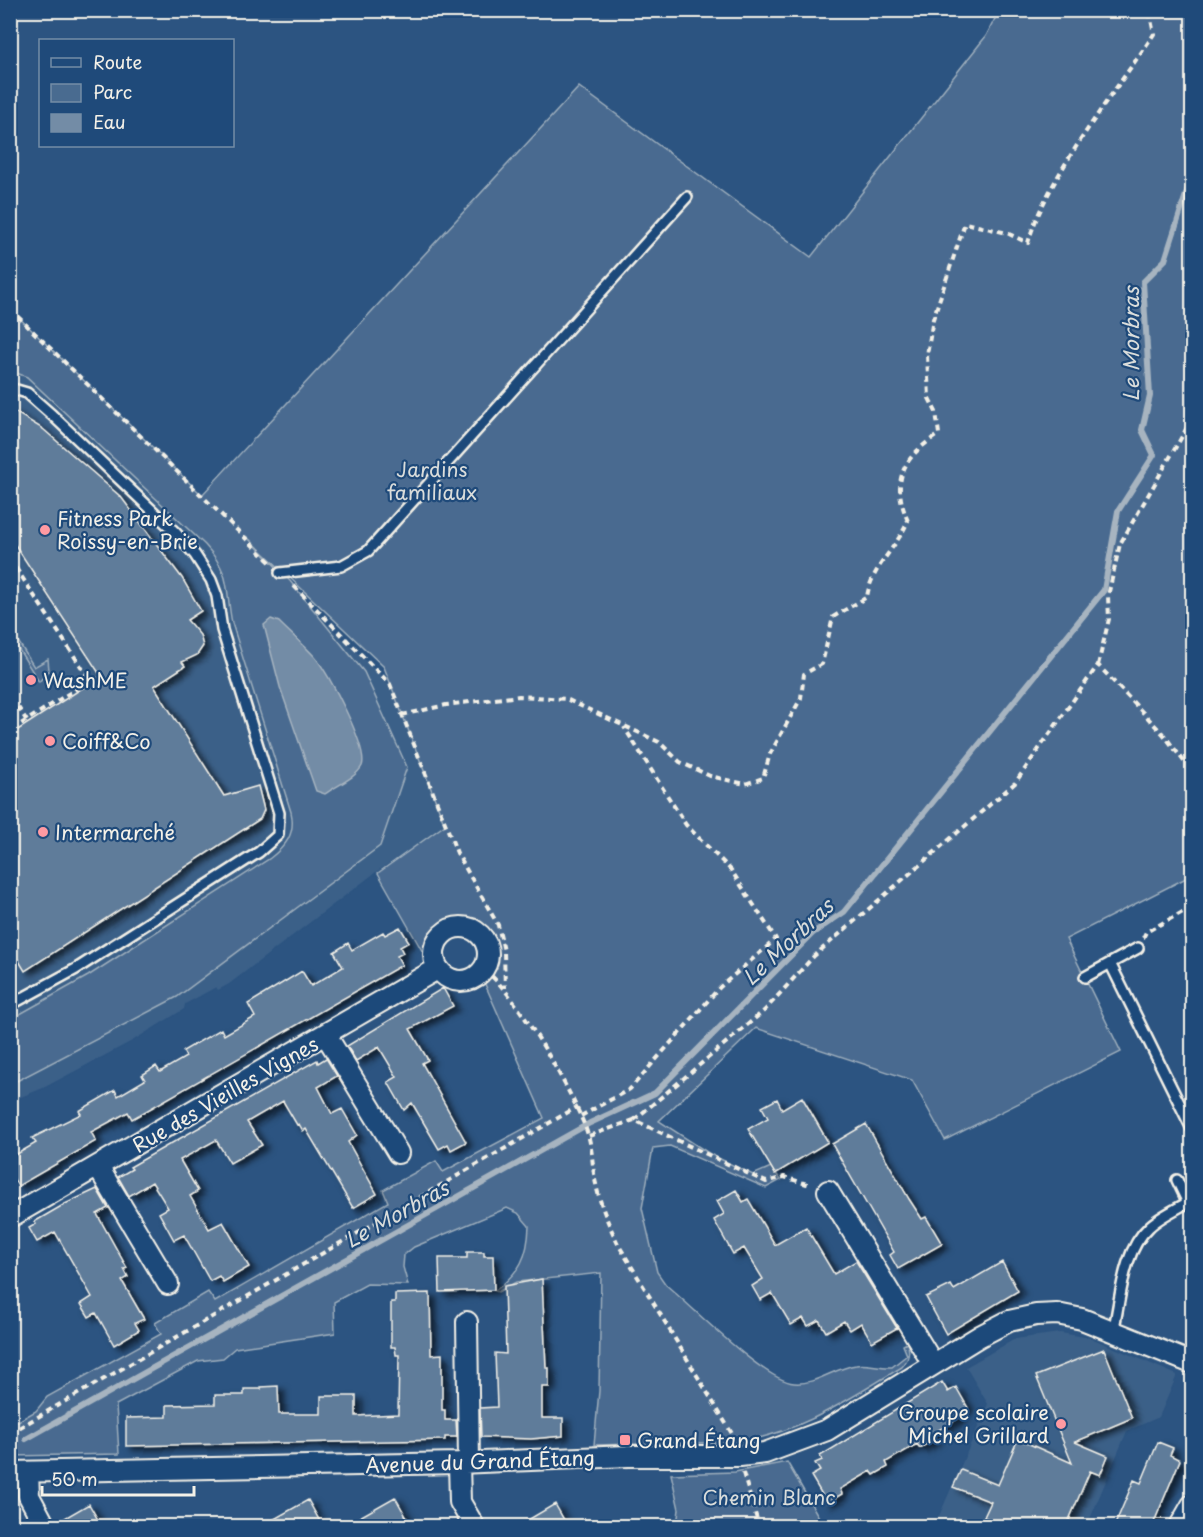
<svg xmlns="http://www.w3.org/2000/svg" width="1203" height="1537" viewBox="0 0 1203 1537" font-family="'Playpen Sans',sans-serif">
<defs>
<filter id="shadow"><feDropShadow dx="6" dy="4" stdDeviation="3" flood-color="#0009"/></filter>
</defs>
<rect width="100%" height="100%" fill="#2c5481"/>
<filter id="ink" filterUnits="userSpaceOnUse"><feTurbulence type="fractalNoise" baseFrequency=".0167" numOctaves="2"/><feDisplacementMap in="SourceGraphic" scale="12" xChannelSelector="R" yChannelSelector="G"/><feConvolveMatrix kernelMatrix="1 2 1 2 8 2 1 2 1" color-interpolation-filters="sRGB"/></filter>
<g filter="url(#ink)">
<!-- built -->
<path fill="#3b6088" d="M10,322L390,684L446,826L376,872L229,984L218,990L216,987L185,1004L184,1009L132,1041L43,1088L11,1101Z
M1060,1333L1091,1338L1177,1375L1159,1417L1127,1431L1087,1526H929L936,1523L988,1404L966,1367L1015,1339Z"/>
<!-- green -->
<path fill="#496b90" stroke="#9eaebc" stroke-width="1.5" d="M999,11H1192V875L1066,939L1121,1052L945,1140L912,1080L756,1028L659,1121L710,1154L753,1175L771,1167L781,1180L766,1188L670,1146L653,1148L642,1208L657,1272L666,1285C692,1306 764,1381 794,1383C816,1385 834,1368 856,1365C867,1363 880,1368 892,1367L907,1355L903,1345L907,1343C911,1353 908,1360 902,1367C850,1398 798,1435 736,1442L594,1445L599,1391L601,1273L516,1282L498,1292L495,1291C520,1271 528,1258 529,1226L518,1213L507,1208L414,1247L404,1255L403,1267L408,1285L367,1284L334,1302L335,1333L235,1348L223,1358L198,1361L116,1405L119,1454L11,1456V1425L36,1411L47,1397L161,1334L155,1323L208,1292L215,1302L388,1202L383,1190L436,1161L443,1172L544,1118L484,982C522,951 472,893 437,927C428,935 425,943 425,956L378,873L445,825L384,667L246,536L290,581L364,672L407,767L380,846L177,997L11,1084V1019L88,976L269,859C286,846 296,834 291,812L232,623C225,587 232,575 205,545L27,377L11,371L10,309L202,495L579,87L811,257L986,36Z
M11,630L34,667L48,659L49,670L39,682L11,637Z
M787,1462L824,1526H677L679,1509L671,1474L735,1472Z"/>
<!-- water -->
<path fill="#738ca6" stroke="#a7b4c0" stroke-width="1.5" d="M271,619L279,622C291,634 304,645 315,657C328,672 369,749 362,766C356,778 335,786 325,794L316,791L280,687L264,625Z"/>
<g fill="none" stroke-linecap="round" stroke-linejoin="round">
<!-- stream -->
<path stroke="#a7b4c0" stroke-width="6" d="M26,1439L590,1123L655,1093L813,933L844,912L1104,590L1118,511L1154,455L1142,430L1150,396L1143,282L1165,260L1192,176"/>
</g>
<!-- building -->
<path fill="#5e7b9a" stroke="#f4f1e8" stroke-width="1.5" filter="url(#shadow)" d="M10,409L43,429L121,497L182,578L201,611L187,620L200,635L203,646L197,655L182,662L185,666L154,686L224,796L258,786L264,810L260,819L25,971L10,946V735L101,676L10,537Z
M400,927L409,942L400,947L403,953L397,956L402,965L132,1119L128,1112L91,1132L96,1141L18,1186L10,1173V1158L36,1143L32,1138L81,1114L79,1111L115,1090L118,1096L145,1080L142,1075L156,1066L160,1072L186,1057L183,1051L221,1029L224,1035L255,1017L248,1004L302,971L311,986L343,967L334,952L348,943L352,950L383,932L385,935Z
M443,988L453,1006L410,1029L428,1060L422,1063L466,1142L451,1150L448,1144L439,1149L412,1103L404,1110L388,1082L397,1077L379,1047L356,1061L347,1046Z
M326,1058L337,1076L318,1087L332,1114L342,1109L357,1135L348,1142L377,1194L353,1208L306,1129L303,1131L299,1124L297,1125L283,1101L247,1122L262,1145L230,1163L216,1140L180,1160L198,1191L190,1196L209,1229L223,1222L249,1267L223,1282L219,1276L210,1281L184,1235L174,1240L159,1213L168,1208L152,1182L129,1196L118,1177L132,1169L130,1167L317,1060L318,1063Z
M802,1097L828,1142L775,1174L748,1129L768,1118L762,1107L777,1099L782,1109Z
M866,1124L909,1199L922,1219L926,1217L942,1244L898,1269L890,1255L894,1252L832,1144Z
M97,1189L108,1208L97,1214L127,1268L124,1269L128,1277L122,1281L144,1319L135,1323L139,1330L114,1345L96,1313L89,1317L81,1304L92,1297L55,1232L37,1242L29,1228L36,1224L34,1222L65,1204Z
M736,1190L743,1202L748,1199L775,1245L806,1227L834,1274L856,1261L897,1328L872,1342L861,1323L850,1330L844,1321L826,1332L819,1320L808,1326L803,1318L791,1325L772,1293L760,1300L752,1286L763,1279L744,1248L733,1254L714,1220L724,1214L717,1201Z
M467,1252H484V1256H493L494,1290L440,1292L439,1258H467Z
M1002,1262L1018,1291L946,1334L926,1297L951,1285L954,1290Z
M542,1279L546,1368H549V1387H542V1418H563V1436L531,1439L481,1437L480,1408L497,1407L495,1353L506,1354L504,1286Z
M430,1293L431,1355L442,1354V1410H445V1420H456L457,1437H445V1440L126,1446V1418L167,1417V1405L215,1404V1395H244V1389H261V1387L278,1386L279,1414H321V1396H356V1416L398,1414L399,1355H396L395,1347H391V1302H395V1294Z
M1104,1349L1132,1418L1075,1442L1108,1456L1100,1475L1090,1471L1066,1527H1005L984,1517L991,1502L953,1487L961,1470L998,1485L1018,1439L1072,1463L1036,1376Z
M942,1382L948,1392L956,1387L968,1408L960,1413L962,1416L932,1434L935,1439L920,1448L917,1444L886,1462L888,1467L874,1475L871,1471L840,1489L842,1494L827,1503L811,1476L820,1471L815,1463L822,1460L820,1456Z
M1158,1442L1173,1448L1170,1455L1180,1460L1152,1527H1114L1134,1480L1141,1483Z
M395,1497L412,1527H342Z
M308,1500L323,1527H260Z
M89,1504L102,1527H57L56,1523Z
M555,1504L568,1527H516Z"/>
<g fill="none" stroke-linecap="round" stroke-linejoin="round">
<!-- lane casing -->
<g stroke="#f4f1e8" stroke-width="14">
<path id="lane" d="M10,388L27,393L52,415L175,532L195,555L211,580L217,596L222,630L279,813L278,835L259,852L76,969L10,1005
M280,573L341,566L368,551L687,197
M1110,963L1192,1129
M1085,977L1138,948
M1177,1180L1188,1203
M1113,1332C1121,1299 1122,1252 1149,1227C1160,1216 1179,1208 1192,1200"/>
</g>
<!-- street casing -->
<g stroke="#f4f1e8" stroke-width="24">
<path id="street" d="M434 954a27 27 0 1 1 54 0a27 27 0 1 1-54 0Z
M326,1035L398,1153
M98,1167L168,1284
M828,1191L933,1364
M10,1217L437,969
M467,1322L469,1462
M459,1463L460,1502L474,1526
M10,1472L459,1463L628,1456H740L765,1453L827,1430L980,1336L1009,1321L1036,1315L1057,1314L1082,1319L1192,1363
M28,1472L29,1496L45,1526
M1180,1526L1192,1505"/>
</g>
<!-- path -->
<path stroke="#f4f1e8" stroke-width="4" stroke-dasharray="6 4.5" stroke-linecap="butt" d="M10,309L272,564
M10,559L90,680L10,731
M294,586L390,684L457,853L498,925L504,951L505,988
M1098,665L1109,619L1108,596L1120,544L1192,419
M18,707L27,721
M402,715L446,705L519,696L566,699L659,742L680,762L710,776L745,784L763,778L770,754L801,698L804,674L822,664L833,617L867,597C871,568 896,549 908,521C890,480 903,457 939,434L936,412L929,398L927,355L933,319L965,223L1007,233L1028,243C1046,178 1115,92 1154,34L1149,10
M1143,938L1146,932L1192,907
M484,970C514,989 577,1099 588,1135C593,1151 592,1168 596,1184C600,1205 609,1225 618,1244L734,1437
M581,1116L630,1089L720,987L776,939L731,870L686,825L624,727
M634,1120L765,1010L814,956L1015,783L1098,665L1164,735L1192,772
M589,1136L634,1120L766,1182L784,1177L810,1185
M10,1433L577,1107
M743,1473L759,1526"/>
<!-- lane -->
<use href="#lane" stroke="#1f4a7a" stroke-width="9"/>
<!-- street -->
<use href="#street" stroke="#1f4a7a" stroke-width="20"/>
</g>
</g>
<!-- markers -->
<g fill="#ff9aa2" stroke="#1f4a7a" stroke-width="2">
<circle cx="45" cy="530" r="6"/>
<circle cx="31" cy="680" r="6"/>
<circle cx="50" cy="741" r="6"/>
<circle cx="43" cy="832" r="6"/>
<circle cx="1061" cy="1424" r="6"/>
<rect x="619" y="1434" width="12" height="12" rx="3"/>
</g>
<g text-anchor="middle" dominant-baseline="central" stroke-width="4.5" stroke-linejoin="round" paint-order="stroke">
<!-- park labels -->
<g font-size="20" fill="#dadddb" stroke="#1f4a7a">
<text x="432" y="469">Jardins<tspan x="432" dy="23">familiaux</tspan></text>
<text x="769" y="1497">Chemin Blanc</text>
</g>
<!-- poi labels -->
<g font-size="20" fill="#f4f1e8" stroke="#1f4a7a" text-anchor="start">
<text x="57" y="518">Fitness Park<tspan x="57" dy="23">Roissy-en-Brie</tspan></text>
<text x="43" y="680">WashME</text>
<text x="62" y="741">Coiff&amp;Co</text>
<text x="55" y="832">Intermarché</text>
<text x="1049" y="1412" text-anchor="end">Groupe scolaire<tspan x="1049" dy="23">Michel Grillard</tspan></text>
<text x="637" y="1440">Grand Étang</text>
</g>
<!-- street labels -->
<g font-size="20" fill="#f4f1e8" stroke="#1f4a7a">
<text transform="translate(225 1094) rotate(-30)">Rue des Vieilles Vignes</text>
<text transform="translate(480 1461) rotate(-2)">Avenue du Grand Étang</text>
</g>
<!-- water labels -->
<g font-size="21" font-style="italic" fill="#dadddb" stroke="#1f4a7a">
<text transform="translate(1130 344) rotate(-90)">Le Morbras</text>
<text transform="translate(787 941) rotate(-43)">Le Morbras</text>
<text transform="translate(396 1213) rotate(-29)">Le Morbras</text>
</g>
</g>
<!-- margin -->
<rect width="1203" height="1537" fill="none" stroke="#1f4a7a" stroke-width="36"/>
<rect x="18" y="18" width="1167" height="1501" fill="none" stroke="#f4f1e8" stroke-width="2" filter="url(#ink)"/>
<!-- legend -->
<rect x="39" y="39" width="195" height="108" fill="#1f4a7a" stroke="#748da6" stroke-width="1.5"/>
<rect x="51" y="58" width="30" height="9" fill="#1f4a7a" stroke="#748da6" stroke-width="1.5"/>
<text x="93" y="69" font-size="18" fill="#f4f1e8">Route</text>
<rect x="51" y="84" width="30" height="18" fill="#496b90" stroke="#748da6" stroke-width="1.5"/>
<text x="93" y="99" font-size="18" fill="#f4f1e8">Parc</text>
<rect x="51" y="114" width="30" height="18" fill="#738ca6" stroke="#748da6" stroke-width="1.5"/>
<text x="93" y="129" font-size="18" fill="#f4f1e8">Eau</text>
<!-- scale -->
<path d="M42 1486v9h152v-9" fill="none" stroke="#f4f1e8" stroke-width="3"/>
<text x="51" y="1486" font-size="18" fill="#f4f1e8" stroke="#1f4a7a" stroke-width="4.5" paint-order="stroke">50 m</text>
</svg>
